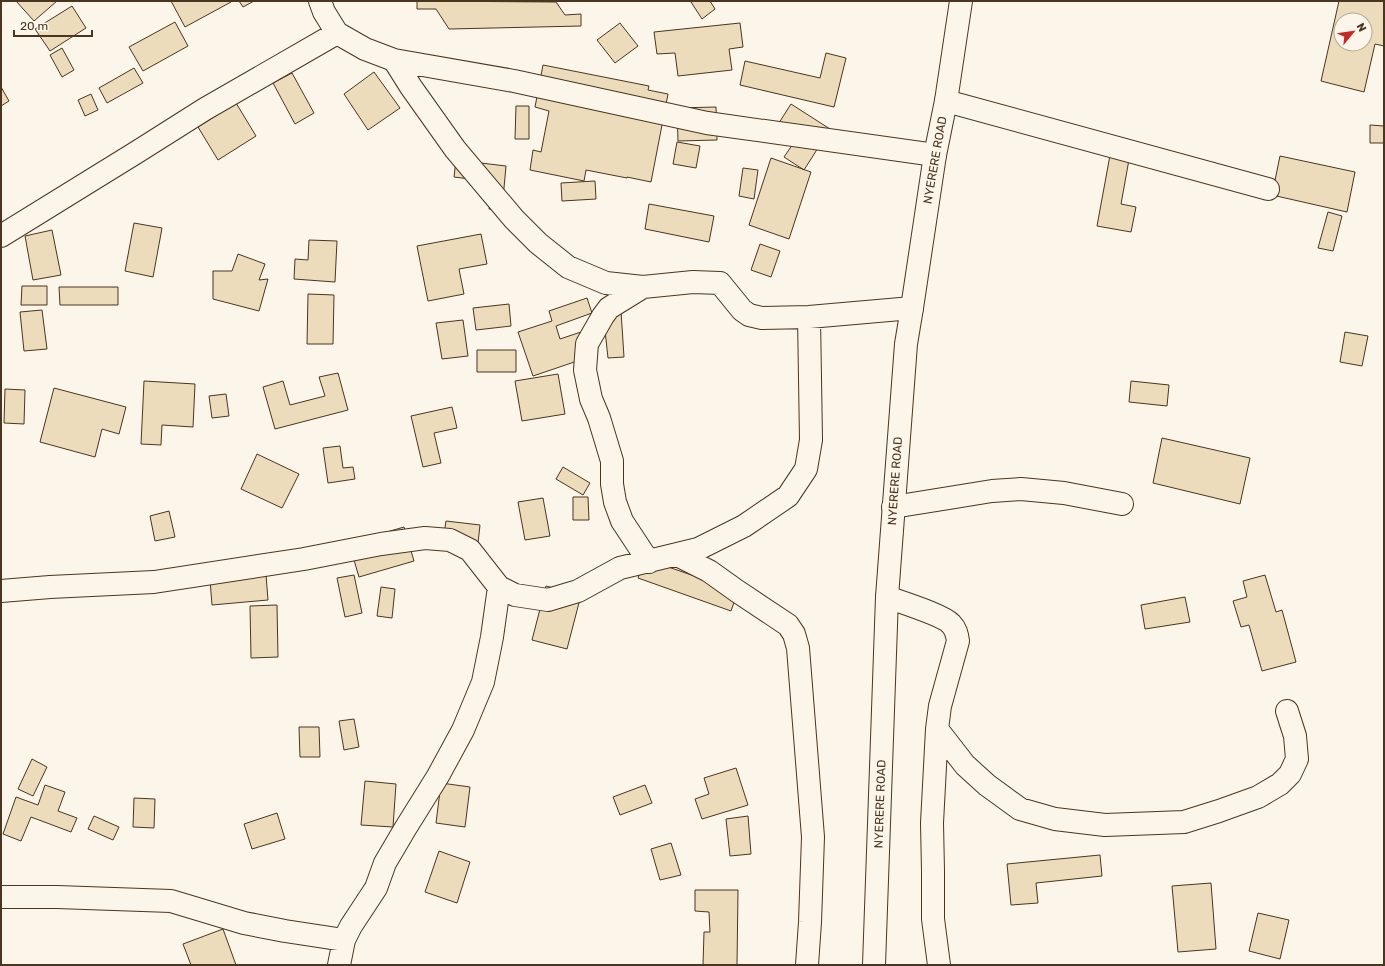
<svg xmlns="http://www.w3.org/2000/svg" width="1385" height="966" viewBox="0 0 1385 966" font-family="Rubik,sans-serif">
<rect width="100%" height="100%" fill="#fbf6e9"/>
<!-- building -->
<path fill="#ecdcbc" stroke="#4a3520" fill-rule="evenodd" d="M16,1H57L34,21Z
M171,1H230L231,2L185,27Z
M239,1H254L243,7Z
M417,1L556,2L565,15L581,14V26L449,29L436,9H417Z
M693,1H710L715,9L702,19L691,2Z
M1339,1H1384V46L1375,44L1364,92L1321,81ZM1341,20H1365V44H1341Z
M72,6L86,28L50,51L35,29Z
M175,22L188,46L143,71L129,47Z
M620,23L638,46L615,63L597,40Z
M740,23L743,47L729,49L732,70L678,76L675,53L657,54L654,32Z
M62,48L74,70L62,77L50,55Z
M826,53L846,58L834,107L740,85L745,61L820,78Z
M543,65L649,86L648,90L668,94L651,182L627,177V178L586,170L584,181L530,170L533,150L541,152L549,111L535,107Z
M134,68L143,83L107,103L99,88Z
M374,72L400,108L368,130L344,94Z
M292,73L314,113L295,124L273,83Z
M1,87L9,101L1,106Z
M91,94L98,110L85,116L78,100Z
M236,103L256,136L218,160L198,127Z
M791,104L830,129L804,170L784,157L797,138L777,126Z
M516,106H529V139H515Z
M716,107L717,140L678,141L677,108Z
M1370,125L1384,126V143H1370Z
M1113,139L1132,143L1121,204L1136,207L1131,232L1097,226Z
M677,142L700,146L696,168L673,164Z
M1280,156L1355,172L1347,212L1272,195Z
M771,158L811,172L789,239L749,225Z
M456,160L506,166L502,210L489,209L493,182L454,177Z
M743,168L758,170L754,199L739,196Z
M595,181L596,199L562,201L561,183Z
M649,204L714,216L709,242L645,229Z
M1328,212L1342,216L1333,251L1318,248Z
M134,223L162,228L153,277L125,271Z
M52,230L61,275L33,280L25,236Z
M481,234L487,264L459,269L464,294L428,301L417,246Z
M309,240L337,241L335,282L294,279L295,259L308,260Z
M760,244L780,251L771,277L751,270Z
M238,254L265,264L259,280L268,279L259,311L213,299V271H232Z
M22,286H47V305H21Z
M59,287H118V305H60Z
M308,294L334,295L333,344H307Z
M587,298L592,313L556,326L560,339L584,331L592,356L533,376L518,332L552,321L549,311Z
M509,304L511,326L476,330L473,308Z
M42,310L47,349L24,351L20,312Z
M621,311L624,357L608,358L603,312Z
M463,320L468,356L442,359L436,323Z
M1345,332L1368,336L1362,366L1340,362Z
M477,350H516V372H477Z
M338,373L348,410L275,429L263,387L283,381L290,405L325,396L319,377Z
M558,374L565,414L522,421L515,381Z
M144,381L195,384L193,427L162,425L161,445L141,444Z
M1131,381L1169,385L1167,406L1129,402Z
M54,388L126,407L119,434L102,429L95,457L40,442Z
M5,389L25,390L24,424L4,423Z
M226,394L229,416L212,418L209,396Z
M452,407L457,428L434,433L441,463L423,467L411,416Z
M1162,438L1250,458L1240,504L1153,483Z
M340,446L343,468L353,467L355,479L328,483L323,448Z
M257,454L299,474L282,508L241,489Z
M563,467L590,483L583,495L556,479Z
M573,497H588L589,520H573Z
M543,498L550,536L525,540L518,502Z
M169,511L175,537L155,541L150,516Z
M446,521L480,525L477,552L442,548Z
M404,527L414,561L359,577L349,543Z
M645,559L738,591L731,611L638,578Z
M265,562L268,600L212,605L209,567Z
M354,575L362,613L345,617L337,578Z
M1265,575L1276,612L1282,610L1296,662L1262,671L1249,625L1241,627L1233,601L1247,597L1243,581Z
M546,586L581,595L567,649L532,640Z
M381,587L395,589L392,618L377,616Z
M1185,597L1190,622L1145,629L1141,605Z
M277,605L278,657L251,658L250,606Z
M354,719L359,747L344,750L339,721Z
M299,727H319L320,757H300Z
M32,759L47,767L33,796L18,789Z
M736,768L748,805L702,819L695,799L709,794L704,778Z
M365,781L396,784L393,827L361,825Z
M441,783L470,787L465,827L436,823Z
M45,785L65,792L58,811L77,818L71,832L31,817L21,841L3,834L16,797L38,805Z
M645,785L652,803L620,815L613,797Z
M134,798L155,799L154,828L133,827Z
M277,813L285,839L252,849L244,824Z
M94,816L119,827L113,840L88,829Z
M748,816L751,854L730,856L726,819Z
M671,843L681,875L660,880L651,849Z
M439,851L470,862L457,903L425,892Z
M1100,855L1102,876L1036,883L1038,903L1011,905L1007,864Z
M1211,883L1216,949L1178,952L1172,886Z
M695,890H738L737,965H703L704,932H710L709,912L695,911Z
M1258,913L1289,920L1280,959L1249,951Z
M223,929L236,965H191L183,944Z"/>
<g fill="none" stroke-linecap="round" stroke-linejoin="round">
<!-- street casing -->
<g stroke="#4a3520" stroke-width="24">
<path id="street" d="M320,1L324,12L337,33L365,49L394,60L514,81L707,123L935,155
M394,60L411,87L455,149L514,219L538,243L568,267L606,283L643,287L693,282L720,283L742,310L749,315L762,318L809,317L912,308
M946,101L1268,189
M1,236L137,152L205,109L337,33
M643,287L609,308L603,316L587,344L585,370L591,399L599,418L612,461V484L615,502L622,521L649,562
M893,507L992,491L1021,489L1064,493L1122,504
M677,555L709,571L737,591L788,625L794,634L798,648L813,837L810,922L807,965
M1,591L50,587L154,582L304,559L381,544L425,538L450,540L470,550L499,587L515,595L548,600L578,591L620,568L698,549L744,526L788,496L806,469L811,440L809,317
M887,597C900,602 943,615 951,624C956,629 957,634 958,641L940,706L937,729L932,823L933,871V919L939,965
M937,729L965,765L987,785L1020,809L1055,819L1105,825L1184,822L1219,811L1258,797L1280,784L1290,774L1297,759L1295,736L1287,711
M1,897H57L171,901L244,923L285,931L344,940
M339,965L344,940L351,926L376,888L385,863L405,829L438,776L463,730L483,682L492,637L499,587"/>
</g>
<!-- primary casing -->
<g stroke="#4a3520" stroke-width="24">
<path id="primary" d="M874,965L887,597L906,344L912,308L935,155L946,101L961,1"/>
</g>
<!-- street -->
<use href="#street" stroke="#fbf6e9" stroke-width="22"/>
<!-- primary -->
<use href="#primary" stroke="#fbf6e9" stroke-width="22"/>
</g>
<g text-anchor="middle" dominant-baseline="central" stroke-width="3" stroke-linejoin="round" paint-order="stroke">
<!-- street labels -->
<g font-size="12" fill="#4a3520" stroke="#fbf6e9">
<text transform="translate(935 160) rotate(-80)">NYERERE ROAD</text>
<text transform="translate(895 481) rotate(-86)">NYERERE ROAD</text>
<text transform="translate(880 804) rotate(-88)">NYERERE ROAD</text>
</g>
</g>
<!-- border -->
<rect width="1385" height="966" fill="none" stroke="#4a3520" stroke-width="4"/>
<!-- north arrow -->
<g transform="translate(1353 32) rotate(61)"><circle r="19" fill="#fbf6e9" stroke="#b4a999"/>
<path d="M0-3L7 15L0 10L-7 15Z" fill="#c62828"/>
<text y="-6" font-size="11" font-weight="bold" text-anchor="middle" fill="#4a3520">N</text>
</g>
<!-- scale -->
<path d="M14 30v6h78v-6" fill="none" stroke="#4a3520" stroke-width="2"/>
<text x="20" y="30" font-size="12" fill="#4a3520" stroke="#fbf6e9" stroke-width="3" paint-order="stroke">20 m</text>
</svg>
